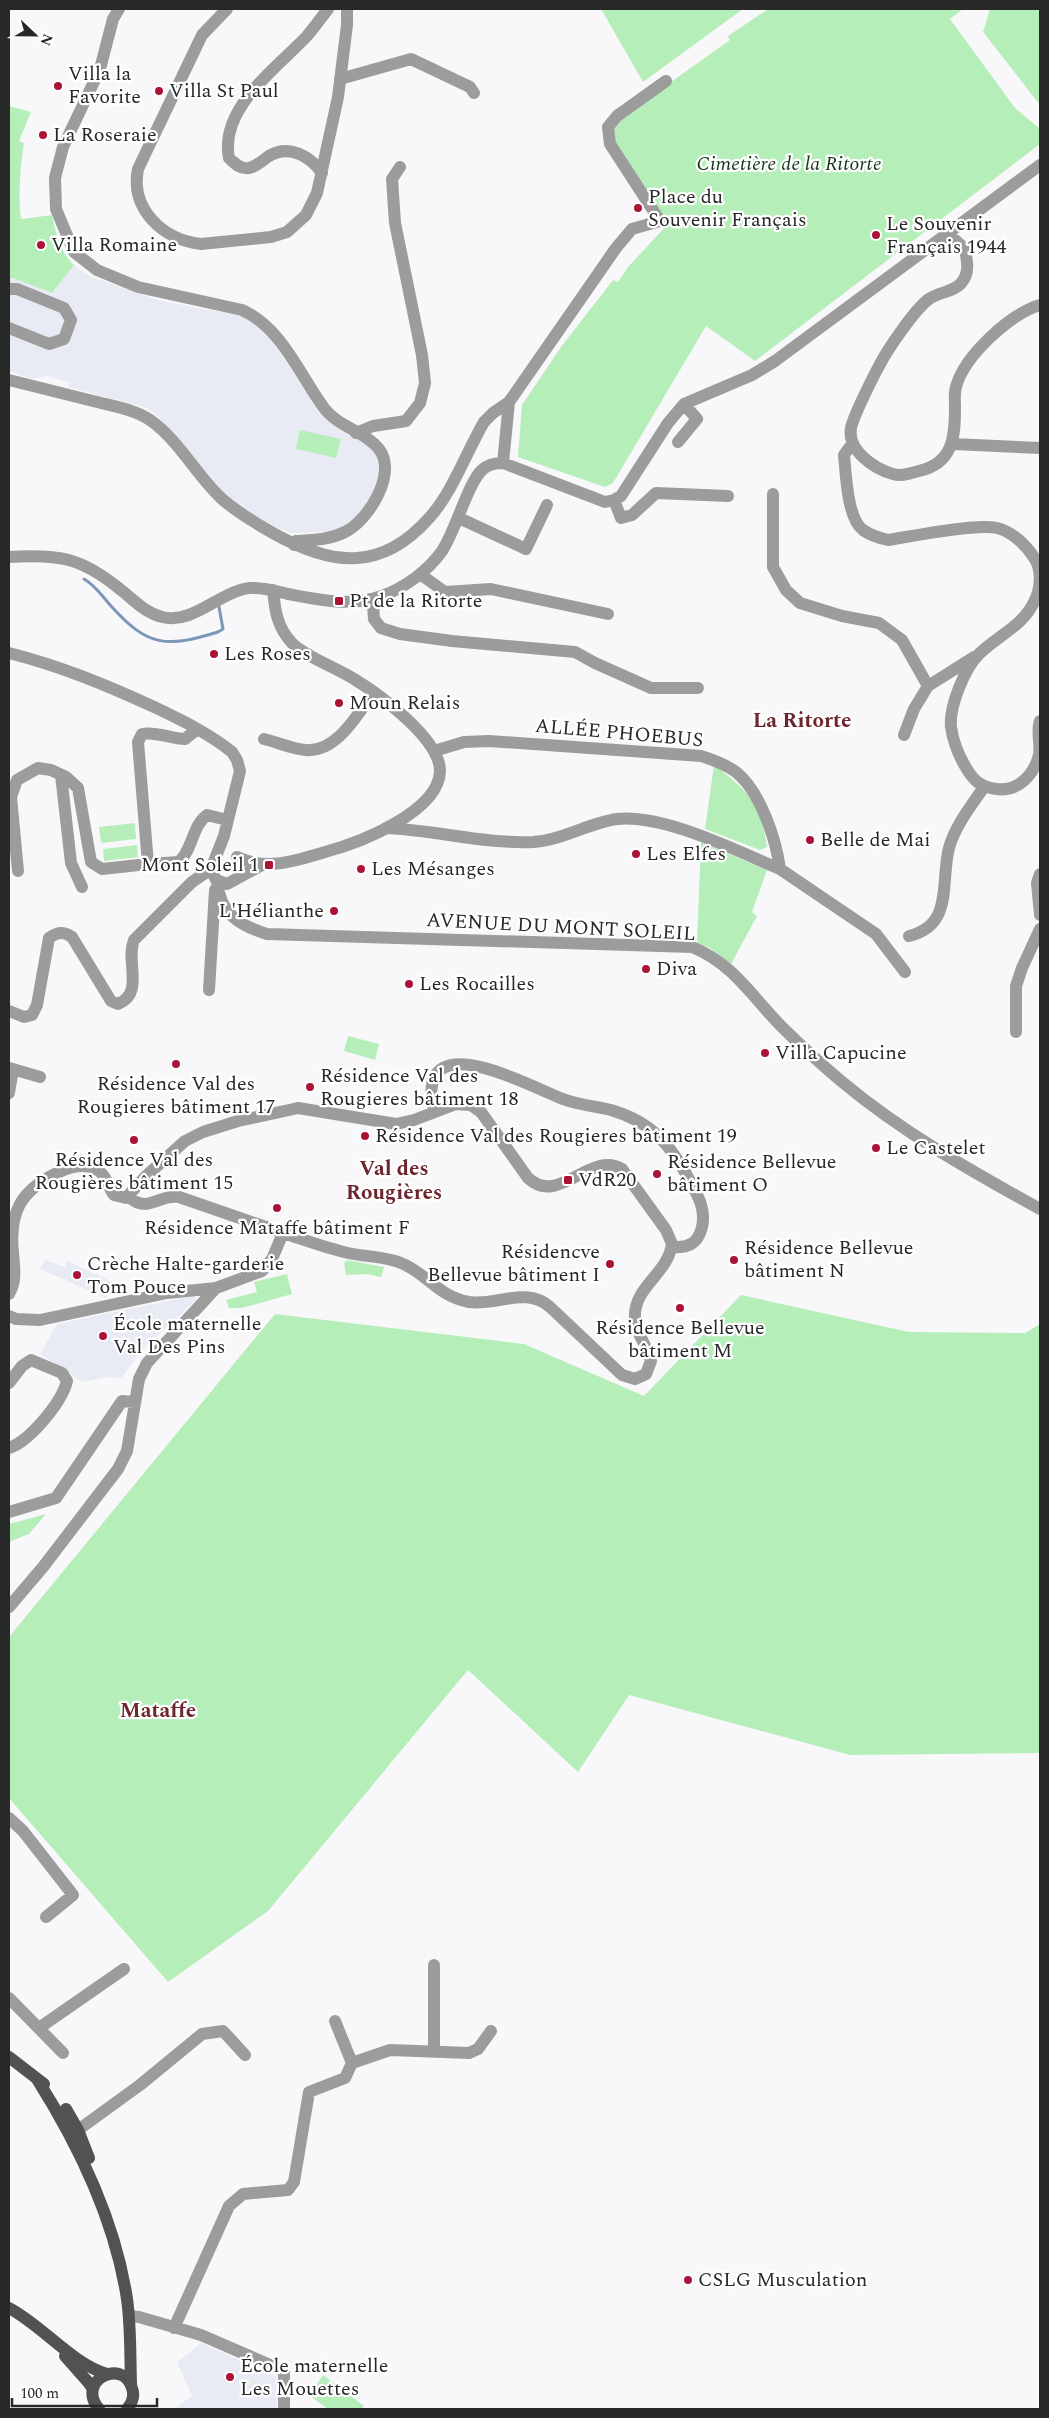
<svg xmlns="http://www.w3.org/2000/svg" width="1049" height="2418" viewBox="0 0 1049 2418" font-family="Spectral,serif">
<rect width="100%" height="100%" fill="#f8f8fa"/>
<!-- built -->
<path fill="#e8ebf4" d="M74,265L89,276L157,300L241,316L257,325L275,344L319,413L328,422L361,440L377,453L380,471L373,494L358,516L341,527L327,532L292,533L280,529L235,505L220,491L175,433L148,408L68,387L69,382L47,376L32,379L9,371V279L13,278L52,293Z
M45,1260L65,1267L67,1261L113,1282L106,1298L40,1269Z
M196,1295L195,1301L143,1349L121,1378L108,1377L83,1382L40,1354L57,1324Z
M201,2343L275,2376L277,2379V2409H174L192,2396L177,2362Z"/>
<!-- green -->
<path fill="#b6eeba" d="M601,9H743L643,82Z
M768,9H963L950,19L1015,108L1040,129V144L755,361L706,326L613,483L605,487L518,457L522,405L561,347L613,280L618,282L628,267L667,225L613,142L611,129L619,119L730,40L728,36Z
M990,9H1040V105L983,32Z
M9,106L31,112L19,141L24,143C20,169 18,193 21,219L52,215C56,233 60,252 74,265L52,293L13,278L9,279Z
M300,430L341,439L336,458L296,449Z
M714,765C748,790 761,805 767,847L760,850L705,829Z
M135,823L136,839L101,843L99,827Z
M701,842L767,870L752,912L757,916L731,964L710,948L697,943Z
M137,845L138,857L104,861L103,849Z
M348,1036L379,1044L375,1060L344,1051Z
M347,1260L384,1267L381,1277L366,1274L346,1275L344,1263Z
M287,1274L292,1294L242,1308H229L226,1300L257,1292L254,1282Z
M741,1295L909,1332L1025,1333L1040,1324V1753L850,1755L629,1695L578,1772L468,1670L268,1911L168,1982L9,1798V1637L275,1314L524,1344L644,1396Z
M46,1514L29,1534L9,1542V1524Z
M323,2375L364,2406L362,2409H328L309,2395Z"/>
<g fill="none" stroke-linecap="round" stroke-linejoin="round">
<!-- stream -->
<path stroke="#7d97b8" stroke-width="3" d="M84,579C95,585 103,597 111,606C148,647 166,648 218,632L223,629L219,607"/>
<!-- minor -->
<path stroke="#9c9c9c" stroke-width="12" d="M119,9L113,19L100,69L63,147L55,178L56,209L74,252L97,270L138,287L242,310C282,328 299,374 324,408C338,427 365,431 379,449C398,473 368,521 345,532C329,540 313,540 296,541L294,545
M227,9L202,35L138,169C130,209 163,240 201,244L271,237L287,232L306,215L317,193L338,97L347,25V9
M340,79L411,59L470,87L474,93
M322,173C310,156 289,144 269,156C263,160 256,167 249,168C241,170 234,163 229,158C219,108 277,68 307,36C314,28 321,18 328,9
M940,240H955L965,249C967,261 970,272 962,282C955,292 938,292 929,299C915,309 887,350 879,366C873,377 853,417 851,428C847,451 875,469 893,474C902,477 911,473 919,471C954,463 955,436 955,406C955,400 954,393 956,387C964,356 1010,314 1040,305
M9,289H17L64,308L71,320L64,339L49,344L9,328
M9,380C37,387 65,394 93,401C112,406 134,409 150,420C179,440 196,475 221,498C236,512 254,522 271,532C331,566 381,573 430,517C453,491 466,453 484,422L493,413L509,402
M356,433L373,426L406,421L420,403L425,383L422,355L395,223L392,179L400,167
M678,442L697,419L684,404
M852,444L844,455C846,474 847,518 863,530C870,535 879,538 888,540C912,536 977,523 997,528C1013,532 1027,546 1035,559C1042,571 1041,589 1034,602C1023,626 997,636 979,654C965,668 949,706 951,727C953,741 958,754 965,766C973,780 980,787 996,789C1018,792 1034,775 1039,755C1041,744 1036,731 1040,721
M953,444L1040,448
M503,463L509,402L616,248L632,229L660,221L610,144L608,127L617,116L666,81
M773,494V567L786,590L800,603L842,616L879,623L902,640L928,686
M614,500L621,518L632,515L656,493L728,496
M459,518L526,549L547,505
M9,557C59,554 81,557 121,590C134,600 145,613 162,617C193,625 220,591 250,588C263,587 276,591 288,594C318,600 352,607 382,596C404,588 428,571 442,551C456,530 468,483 482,470C488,464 495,463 503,463L605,502L614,500L621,496L668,423L684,404L752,375L775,361L1040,165
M420,574L445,592L491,589L608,614
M370,599L373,605L374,619L381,628L400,634L452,641L575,652L595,663L651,688H698
M9,653C60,666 104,684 152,706C179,719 209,733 232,752L237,760L240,771L224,836L211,869L216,880L227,884L262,865
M196,730L185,739C171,739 156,731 142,734L138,742L148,864L179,862C193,849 192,826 207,815L227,820
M904,735L914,709L928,686L974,657
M264,739C277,742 292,749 306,750C337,753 358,713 374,692
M434,751L464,742L489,741L701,756C714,760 725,764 736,772C760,791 776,839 780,869L876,934L905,972
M61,775L71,863L82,887
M386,828C435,830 484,844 533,842C562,840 589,823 617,819C664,814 737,851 780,869
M237,857C267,871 294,861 325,852C359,843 439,812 440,771C440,739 379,694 354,679C337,668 304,656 292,643C277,627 275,611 273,590
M18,871L11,797L17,780L38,768L51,770L66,777L78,788L91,862L102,869L148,864
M1040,874L1037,883L1040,915
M217,881C220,913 238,925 267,934L692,947C734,964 752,997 782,1027C801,1046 821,1064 841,1081C902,1132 971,1171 1040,1209
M909,936C954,925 940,883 949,848C955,826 971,806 984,787
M209,990L215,890
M9,1011L24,1017L32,1015L37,1005L49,938C58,932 63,931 72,937L111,1001L118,1004C145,993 125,961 134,940L192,882L211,869
M1016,1032V986L1022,968L1040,929
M9,1068L40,1077
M9,1093L13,1069
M435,1112C431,1102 430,1087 434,1078C451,1041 538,1090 563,1099C578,1105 595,1106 611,1110C652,1122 670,1144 690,1181C698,1196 706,1209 702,1227C698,1244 688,1248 672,1247
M129,1197C148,1214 158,1194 179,1197L283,1233
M9,1294C17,1280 14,1268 13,1253C9,1213 20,1191 57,1173C71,1166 92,1161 103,1175C108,1181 109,1189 114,1195L126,1198L146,1176L185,1141L203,1132L238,1121L298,1108L396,1124L414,1120L456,1104L471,1105L481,1112L528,1178C559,1207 590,1150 622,1169L666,1230L672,1244C668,1274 633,1287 635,1318C636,1335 648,1346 651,1361L646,1374L635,1379L622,1375L550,1307C526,1286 497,1306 469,1302C437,1296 427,1273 401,1263C384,1256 366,1257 348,1253C326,1248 305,1240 283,1233L272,1259L262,1271L216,1288L167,1293L40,1320L16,1319L9,1316
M9,1383L22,1366L31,1360L62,1373L67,1381C62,1402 30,1441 9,1448
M9,1512L56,1498L122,1401L134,1402
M9,1607L43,1567L118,1469L127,1451L139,1379L147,1363L216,1288
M9,1818L23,1831L73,1895L46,1917
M9,1998L63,2053
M335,2021L352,2063
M39,2028L124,1969
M434,2052V1965
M352,2063L390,2050L469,2053L478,2049L491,2031
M78,2130L140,2085L202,2034L223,2031L245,2055
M129,2316L139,2317L201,2335L284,2371V2409
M174,2328L229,2206L243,2194L288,2190L294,2182L309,2092L345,2078L352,2063"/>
<!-- major -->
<path stroke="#515252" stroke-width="12" d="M9,2057L44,2084
M37,2079C80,2147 115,2220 127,2299C131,2327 130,2355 131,2383
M66,2109L78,2130L89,2158
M9,2308C43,2326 71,2363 107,2374
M65,2356L88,2382L93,2389
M99,2409C75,2381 123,2357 132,2388C135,2396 132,2403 127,2409"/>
</g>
<!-- markers -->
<g fill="#aa1335" stroke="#fff" stroke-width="2">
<circle cx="58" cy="86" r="5"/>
<circle cx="159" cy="91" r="5"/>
<circle cx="43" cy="135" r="5"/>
<circle cx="638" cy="208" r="5"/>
<circle cx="876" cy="235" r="5"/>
<circle cx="41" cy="245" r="5"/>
<rect x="334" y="596" width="10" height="10" rx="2.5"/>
<circle cx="214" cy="654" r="5"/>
<circle cx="339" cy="703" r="5"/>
<circle cx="810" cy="840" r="5"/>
<circle cx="636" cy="854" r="5"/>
<rect x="264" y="860" width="10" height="10" rx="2.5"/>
<circle cx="361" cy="869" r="5"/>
<circle cx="334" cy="911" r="5"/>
<circle cx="646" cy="969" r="5"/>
<circle cx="409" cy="984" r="5"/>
<circle cx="765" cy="1053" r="5"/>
<circle cx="176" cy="1064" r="5"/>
<circle cx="310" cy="1087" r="5"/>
<circle cx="365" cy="1136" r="5"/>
<circle cx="134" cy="1140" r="5"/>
<circle cx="876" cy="1148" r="5"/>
<circle cx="657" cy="1174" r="5"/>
<rect x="563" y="1175" width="10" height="10" rx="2.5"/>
<circle cx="277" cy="1208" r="5"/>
<circle cx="734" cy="1260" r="5"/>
<circle cx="610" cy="1264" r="5"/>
<circle cx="77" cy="1275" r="5"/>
<circle cx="680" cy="1308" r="5"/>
<circle cx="103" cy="1336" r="5"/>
<circle cx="688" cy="2280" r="5"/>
<circle cx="230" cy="2377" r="5"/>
</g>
<g text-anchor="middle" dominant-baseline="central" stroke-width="4.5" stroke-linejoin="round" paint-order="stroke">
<!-- poi labels -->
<g font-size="20" fill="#272828" stroke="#fff" text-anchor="start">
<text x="68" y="74">Villa la<tspan x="68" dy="23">Favorite</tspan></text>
<text x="169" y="91">Villa St Paul</text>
<text x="53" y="135">La Roseraie</text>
<text x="648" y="197">Place du<tspan x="648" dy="23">Souvenir Français</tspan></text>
<text x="886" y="224">Le Souvenir<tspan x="886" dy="23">Français 1944</tspan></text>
<text x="51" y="245">Villa Romaine</text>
<text x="349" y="601">Pt de la Ritorte</text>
<text x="224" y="654">Les Roses</text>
<text x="349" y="703">Moun Relais</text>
<text x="820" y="840">Belle de Mai</text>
<text x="646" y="854">Les Elfes</text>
<text x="259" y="865" text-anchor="end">Mont Soleil 1</text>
<text x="371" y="869">Les Mésanges</text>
<text x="324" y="911" text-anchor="end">L'Hélianthe</text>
<text x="656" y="969">Diva</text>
<text x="419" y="984">Les Rocailles</text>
<text x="775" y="1053">Villa Capucine</text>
<text x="320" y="1076">Résidence Val des<tspan x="320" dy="23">Rougieres bâtiment 18</tspan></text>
<text x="176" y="1084" text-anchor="middle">Résidence Val des<tspan x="176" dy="23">Rougieres bâtiment 17</tspan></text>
<text x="375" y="1136">Résidence Val des Rougieres bâtiment 19</text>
<text x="886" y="1148">Le Castelet</text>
<text x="134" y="1160" text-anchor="middle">Résidence Val des<tspan x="134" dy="23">Rougières bâtiment 15</tspan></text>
<text x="667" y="1162">Résidence Bellevue<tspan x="667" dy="23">bâtiment O</tspan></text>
<text x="578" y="1180">VdR20</text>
<text x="277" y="1228" text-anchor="middle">Résidence Mataffe bâtiment F</text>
<text x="744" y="1248">Résidence Bellevue<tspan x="744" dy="23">bâtiment N</tspan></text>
<text x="600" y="1252" text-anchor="end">Résidencve<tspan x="600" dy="23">Bellevue bâtiment I</tspan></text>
<text x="87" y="1264">Crèche Halte-garderie<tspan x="87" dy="23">Tom Pouce</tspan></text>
<text x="113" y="1324">École maternelle<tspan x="113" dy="23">Val Des Pins</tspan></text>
<text x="680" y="1328" text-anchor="middle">Résidence Bellevue<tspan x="680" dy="23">bâtiment M</tspan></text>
<text x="698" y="2280">CSLG Musculation</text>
<text x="240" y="2366">École maternelle<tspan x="240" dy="23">Les Mouettes</tspan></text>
</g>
<!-- park labels -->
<g font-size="20" font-style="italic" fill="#153619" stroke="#fff">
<text x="789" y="164">Cimetière de la Ritorte</text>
</g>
<!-- street labels -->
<g font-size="20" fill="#272828" stroke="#fff">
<text transform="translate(619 733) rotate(5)">ALLÉE PHOEBUS</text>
<text transform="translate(561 927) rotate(3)">AVENUE DU MONT SOLEIL</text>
</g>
<!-- neighbourhood labels -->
<g font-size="21" font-weight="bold" fill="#6c262d" stroke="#fff">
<text x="802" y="721">La Ritorte</text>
<text x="394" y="1169">Val des<tspan x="394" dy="24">Rougières</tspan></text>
<text x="158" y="1711">Mataffe</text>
</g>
</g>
<!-- border -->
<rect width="1049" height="2418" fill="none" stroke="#272828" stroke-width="20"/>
<!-- north arrow -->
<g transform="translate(35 35) rotate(112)" stroke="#ffffff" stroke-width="4" paint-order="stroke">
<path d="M0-4L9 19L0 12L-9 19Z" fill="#272828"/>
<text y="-8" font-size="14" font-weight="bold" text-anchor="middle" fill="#272828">N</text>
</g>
<!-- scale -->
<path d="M12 2398v8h145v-8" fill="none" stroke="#272828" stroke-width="2.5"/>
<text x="20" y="2398" font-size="15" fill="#272828" stroke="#ffffff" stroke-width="4" paint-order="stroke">100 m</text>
</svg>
